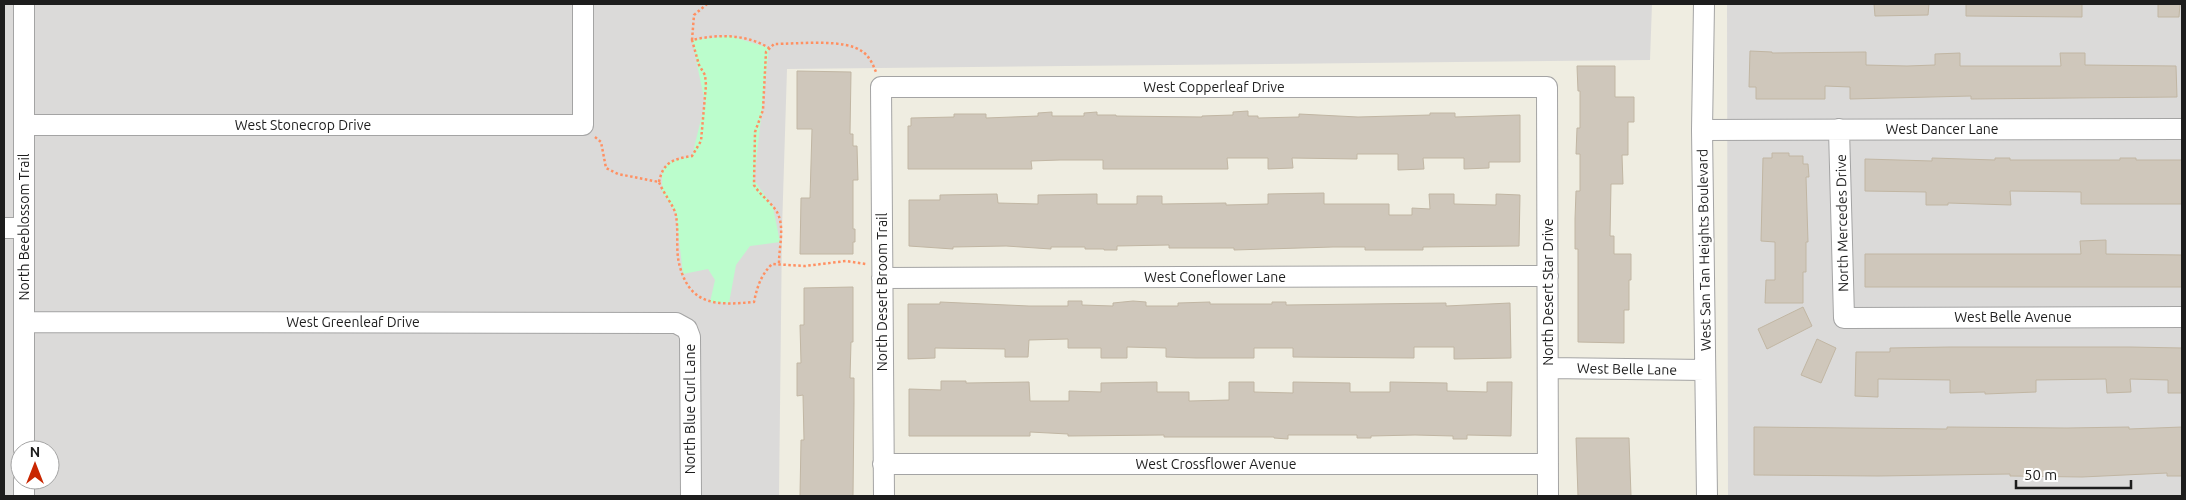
<svg xmlns="http://www.w3.org/2000/svg" width="2186" height="500" viewBox="0 0 2186 500" font-family="Ubuntu,sans-serif">
<rect width="100%" height="100%" fill="#efede1"/>
<!-- residential -->
<path fill="#dbdad9" fill-rule="evenodd" d="M4,4H1652L1650,60L787,69L782,229L779,496H4ZM20,450H50V480H20Z
M1727,4H2182V496H1728Z"/>
<!-- park -->
<path fill="#bbfdcc" d="M730,36L769,48L754,180L773,207L780,242L750,246L736,265L729,303L710,302L715,280L708,269L683,274L676,214L662,192V171L669,162L692,156L705,103L692,40Z"/>
<!-- building -->
<path fill="#cfc7bb" stroke="#c1b6a3" d="M1874,4H1929L1928,15L1875,16Z
M1966,4H2082V17L1966,16Z
M2158,4H2180L2179,17H2158Z
M1750,51L1772,52V53L1866,52V65L1907,66L1935,65V54L1960,53V66H2061L2060,53H2085V65L2176,66L2177,97L1971,99V96L1850,99V87L1825,86V99H1756V87H1749Z
M1577,66H1615V97H1634V122H1628V155H1622L1623,184H1611L1610,236H1614V254H1631V280H1629V310H1624V343L1578,342V249H1575V219L1576,191H1580V154H1576L1577,128H1580V91H1578Z
M797,71L851,72L850,134H853V146H857L858,180H853V229H855V242H853V254H800L801,198H810L812,129H797Z
M1248,111V116H1258V118L1299,117V114L1358,117L1430,115V113H1455V117L1520,115V162H1489V168L1464,169V158H1423L1424,169L1398,170V154H1357V159L1292,158L1293,168L1268,169V158H1227L1228,169H1103V160H1060L1031,161L1032,169H908V126H911V118L954,117V114H986V118L1038,116V113L1052,112V116H1084V113L1097,112V115H1116V116L1202,117V116L1233,115V112Z
M1772,153H1789V156H1803V164H1808L1809,177H1806L1808,242H1806V272H1803V303H1765L1766,280H1775V242L1761,241L1763,158H1772Z
M1932,158L1995,160V158H2010V160H2120V158H2136V160H2182V204H2081V192L2010,191L2011,205L1948,203V205H1926V192L1865,191V159L1932,161Z
M1324,193V204H1389V215H1412V208L1430,209L1429,194H1454V204L1496,205V194L1520,195L1519,246L1423,247V250H1365V247H1333L1234,250V248H1169V245L1117,246V250H1104V249H1085V247H1051V249L1006,246L953,247V249L909,246V200H940V195L997,194L998,203L1038,204V195L1097,194V204H1137V196H1162V204L1226,203V205L1268,204V194Z
M2106,240V254L2182,255V287H1865V254H2081L2080,241Z
M853,287V342H851L850,378H854V403L853,496H800L801,440H804L803,395L797,396V363H801L800,325H804V288Z
M1068,301H1082V305L1113,306V303L1133,301L1146,302V306H1178V303L1210,302V304H1272V302H1286V305L1446,303V306L1510,303L1511,358L1454,359V347H1414V358L1293,357V348H1254V358H1196L1166,357V348L1127,347V358H1101V348H1068V339L1029,340L1028,357H1005V349L935,348V358L908,359V304H940V302L1029,306H1068Z
M1803,307L1812,326L1767,349L1758,329Z
M1817,339L1836,348L1821,383L1801,375Z
M1950,347H2130L2182,348V393H2168V380L2130,379L2131,392L2107,393L2106,379L2036,380V392L1985,394V392L1950,393V380L1878,379V397L1855,396L1856,352H1890V348Z
M941,381H966V383L1029,382L1030,401H1069V391L1101,392V383L1157,382V392H1189V401L1229,400V382H1254V392L1293,393V382L1350,383V392H1390V382L1447,383V391L1487,392V382H1512L1511,436L1467,435V439H1453V436L1415,435L1371,436V438H1357V435H1288V439L1274,438V437H1164V435L1068,436V434L1030,432V436H909V389L941,390Z
M1754,427L1947,429V427L2067,428L2129,427V429L2182,427V476H2167V473L2082,477L2010,476V474L1878,476L1754,475Z
M1576,438H1629L1631,496H1578Z"/>
<g fill="none" stroke-linecap="round" stroke-linejoin="round">
<!-- minor casing -->
<g stroke="#a4a4a4" stroke-width="22">
<path id="minor" d="M1704,4L1702,130L1707,496
M24,125H583V4
M1839,129L1844,318L2182,317
M1702,130L2182,129
M4,228H24
M882,278L1548,276
M24,322L676,323L687,329L690,337L691,496
M1548,368L1705,370
M24,450V4
M883,464H1548
M24,480V496
M884,496L881,87H1547L1548,496"/>
</g>
<!-- path -->
<path stroke="#ff9062" stroke-width="2.5" stroke-dasharray="2.5 2.5" stroke-linecap="butt" d="M692,40L694,15L707,4
M595,137L601,142L606,168L618,174L659,182C663,193 675,207 676,216C679,232 675,251 680,267C691,307 719,305 754,302C757,287 761,275 772,264L805,266L846,261L866,264
M659,182C663,163 672,159 692,156L701,141L706,85L705,75L699,65L692,40C718,34 746,34 769,48
M779,263C779,246 785,227 777,212C771,202 760,195 754,185L755,132L763,110L766,52L774,44C797,44 845,38 863,52C870,57 873,65 876,72"/>
<!-- minor -->
<use href="#minor" stroke="#fff" stroke-width="20"/>
</g>
<g text-anchor="middle" dominant-baseline="central" stroke-width="4" stroke-linejoin="round" paint-order="stroke">
<!-- street labels -->
<g font-size="14" fill="#1d1d1d" stroke="#fff">
<text x="1214" y="87">West Copperleaf Drive</text>
<text x="303" y="125">West Stonecrop Drive</text>
<text x="1942" y="129">West Dancer Lane</text>
<text transform="translate(1842 223) rotate(-91)">North Mercedes Drive</text>
<text transform="translate(24 227) rotate(-90)">North Beeblossom Trail</text>
<text transform="translate(1704 250) rotate(-91)">West San Tan Heights Boulevard</text>
<text x="1215" y="277">West Coneflower Lane</text>
<text transform="translate(882 292) rotate(-90)">North Desert Broom Trail</text>
<text transform="translate(1548 292) rotate(-90)">North Desert Star Drive</text>
<text x="2013" y="317">West Belle Avenue</text>
<text x="353" y="322">West Greenleaf Drive</text>
<text transform="translate(1627 369) rotate(1)">West Belle Lane</text>
<text transform="translate(690 409) rotate(-90)">North Blue Curl Lane</text>
<text x="1216" y="464">West Crossflower Avenue</text>
</g>
</g>
<!-- border -->
<rect width="2186" height="500" fill="none" stroke="#1d1d1d" stroke-width="10"/>
<!-- north arrow -->
<g transform="translate(35 465)"><circle r="24" fill="#ffffff" stroke="#a5a5a5"/>
<path d="M0-4L9 19L0 12L-9 19Z" fill="#c92600"/>
<text y="-8" font-size="14" font-weight="bold" text-anchor="middle" fill="#1d1d1d">N</text>
</g>
<!-- scale -->
<path d="M2016 480v8h115v-8" fill="none" stroke="#1d1d1d" stroke-width="2.5"/>
<text x="2024" y="480" font-size="15" fill="#1d1d1d" stroke="#ffffff" stroke-width="4" paint-order="stroke">50 m</text>
</svg>
